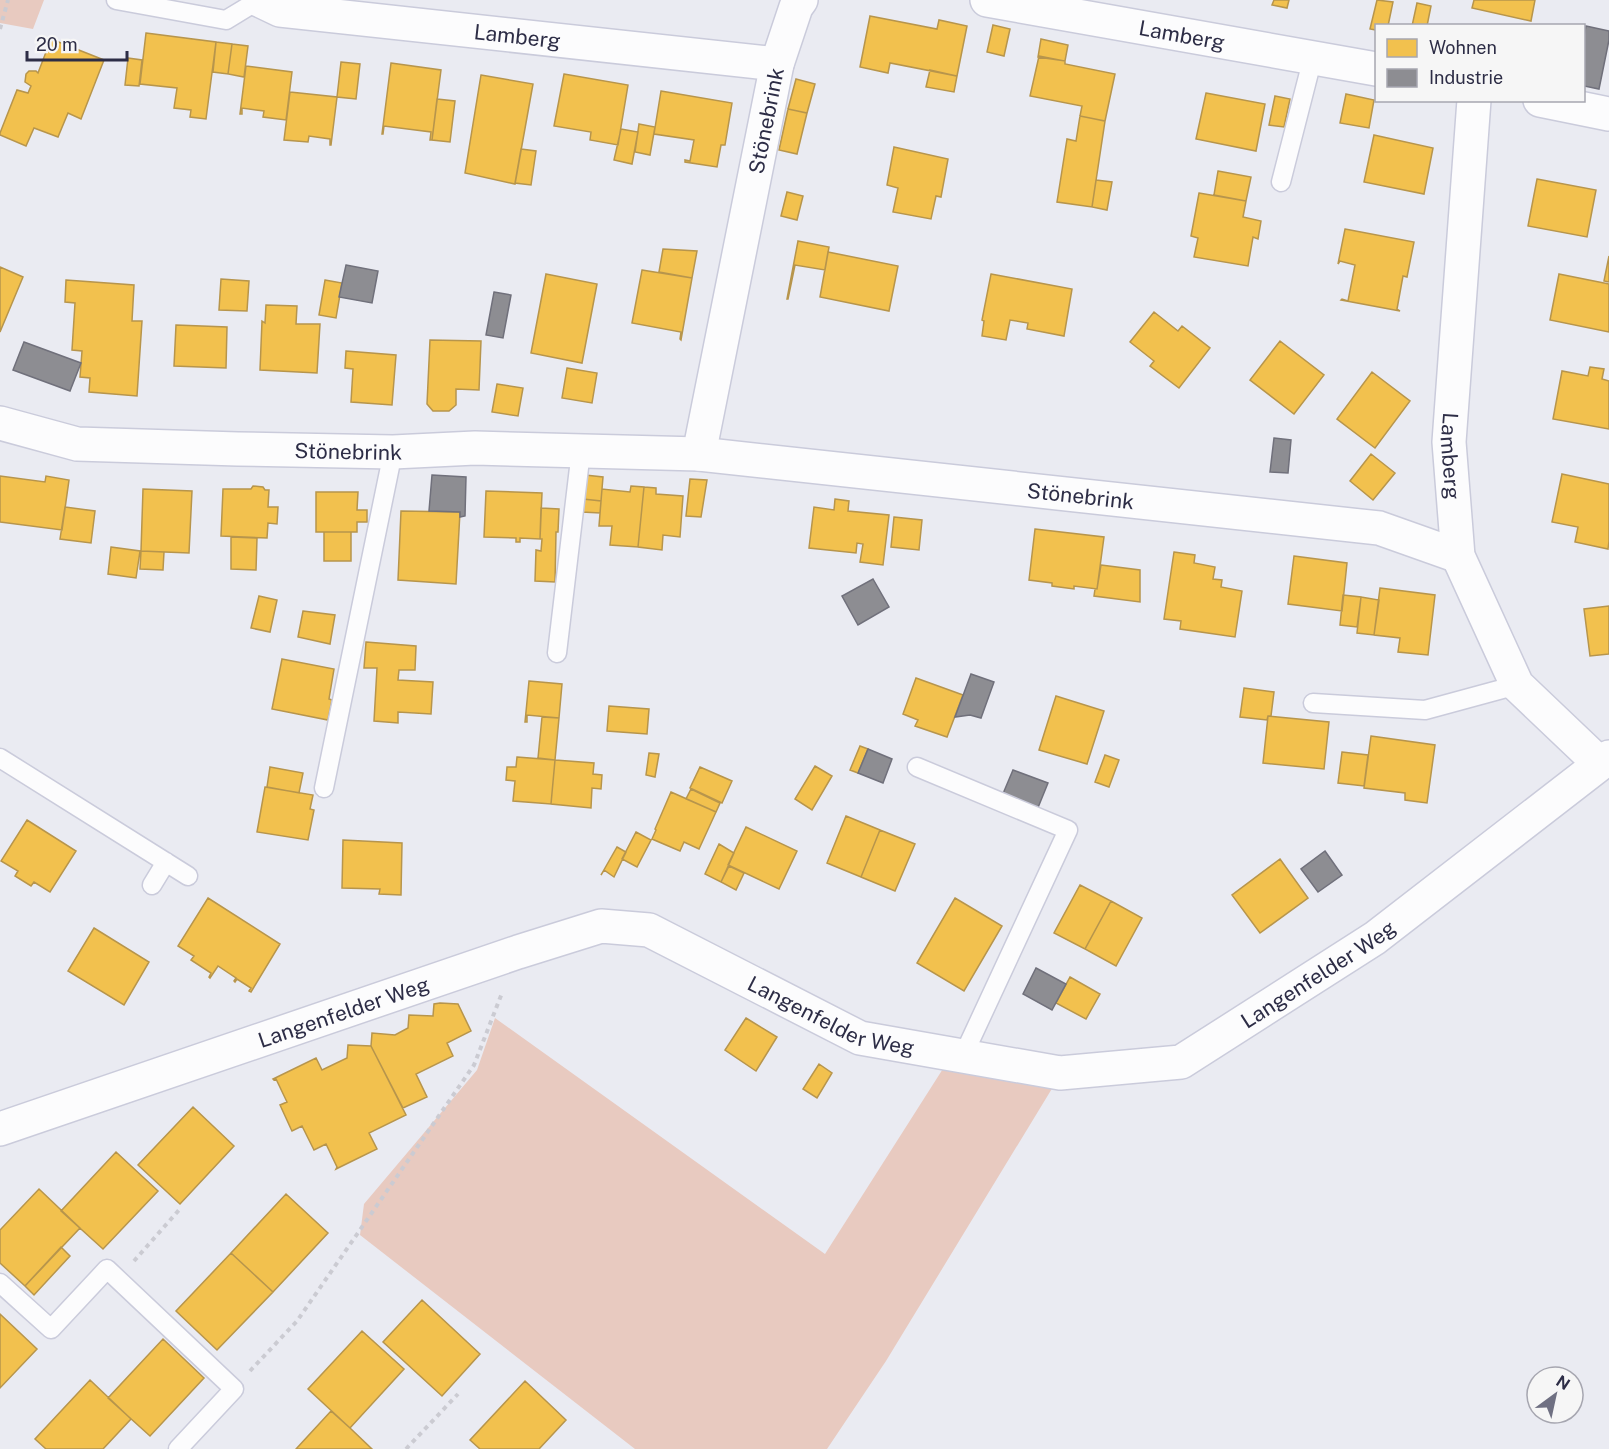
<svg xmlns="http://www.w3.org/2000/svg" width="1609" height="1449" viewBox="0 0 1609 1449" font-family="'Public Sans',sans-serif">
<rect width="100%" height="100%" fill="#eaebf2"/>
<!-- green -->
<path fill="#e8cac0" d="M0,0H44L33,29L0,23Z
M495,1018L825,1254L946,1064L1056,1082L886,1361L827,1449H635L360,1235L364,1204L477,1070Z"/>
<!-- homes -->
<path fill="#f2c14e" stroke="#b7954c" stroke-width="1.5" d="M1274,0H1289L1287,8L1272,5Z
M1377,0L1393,2L1388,26H1376V30L1370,29Z
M1474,0H1535L1531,21L1472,8Z
M1417,3L1431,6L1427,26H1412Z
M870,16L937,29L939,20L967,26L957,76L890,63L888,73L860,67Z
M993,25L1010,29L1004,56L987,52Z
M146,33L216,42L206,119L190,117L191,110L174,108L177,88L140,84Z
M51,39L104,60L81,119L68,113L58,137L34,128L26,146L0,135V133L17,90L28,93L31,86L25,82L26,74L29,71H36L38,73Z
M1041,39L1068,45L1065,61L1038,57Z
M216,42L232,44L228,74L213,72Z
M232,44L248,46L244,77L228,74Z
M1039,56L1065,61V64L1115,74L1105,121L1080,116L1082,106L1030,96Z
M128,58L142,60L139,86L125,85Z
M341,62L360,64L356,99L337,97Z
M391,63L441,70L432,140H430L431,132L384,126L383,134H382Z
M246,66L292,72L286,120L263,117L264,111L242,108V114H240Z
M930,70L957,76L954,92L926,87Z
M564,74L628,85L618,145L590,140L591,132L554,126Z
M481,75L533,84L515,184L465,173Z
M796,79L815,84L807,113L788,109Z
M661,91L732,103L725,145H721L717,167L685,162V160L690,161L694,140L654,134Z
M290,92L337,97L331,145H330V139L309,136L308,142L284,140Z
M1206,93L1265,104L1256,151L1196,139Z
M1346,94L1374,100L1369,128L1340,123Z
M1275,96L1290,99L1284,127L1269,125Z
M437,99L455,101L450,142L432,140Z
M788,109L807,113L797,154L779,150Z
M1080,116L1105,121L1092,207L1057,202L1067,139L1076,141Z
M639,124L655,127L650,155L635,152Z
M621,129L638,132L632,164L614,160Z
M1374,135L1433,148L1424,194L1364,182Z
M894,147L948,159L941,197L936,196L931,219L893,212L898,188L887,185Z
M521,149L536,151L531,185L515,183Z
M1218,171L1251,177L1246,201L1214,195Z
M1537,179L1596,190L1587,237L1528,226Z
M1096,180L1112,182L1107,210L1092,207Z
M787,192L803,196L797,220L781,216Z
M1199,193L1246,201L1243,217L1261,221L1258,239L1253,237L1248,266L1194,257L1198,238L1191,236Z
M1345,229L1414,242L1407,277L1403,276L1397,309L1400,311L1341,300L1342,299L1348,301L1355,265L1340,261L1338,264Z
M798,241L829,247L825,270L795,265L788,299H787Z
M663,249L697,251L692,278L659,272Z
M828,252L898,266L889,311L820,297Z
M1609,256V282L1604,281Z
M0,267L23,277L0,332Z
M642,270L692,278L681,340L680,339L681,332L632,323Z
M546,274L597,284L582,363L531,353Z
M991,274L1072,289L1064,336L1027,329L1028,323L1010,320L1006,340L982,336L984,321L982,320Z
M1559,274L1609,284V332L1550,320Z
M221,279L249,281L247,311L219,310Z
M66,280L134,285L132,321H142L137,396L89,392L90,378L80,377L82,351L72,350L75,303L65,302Z
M325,280L342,283L336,318L319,315Z
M266,305L297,306L296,324H320L317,373L260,370L262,321L265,323Z
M1154,312L1178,331L1182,326L1210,348L1179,388L1150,366L1154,361L1130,342Z
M176,325L227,327L226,368L174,366Z
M430,340L481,341L479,390L456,389V405L449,411H433L427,404Z
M1280,341L1324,375L1294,414L1250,380Z
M346,351L396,355L392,405L351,402L353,369L345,368Z
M1590,367L1604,369L1602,379L1609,381V429L1553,419L1562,371L1588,376Z
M567,368L597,373L592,403L562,398Z
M1372,372L1410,401L1375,448L1337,419Z
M497,384L523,388L518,416L492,412Z
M1371,454L1395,473L1373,500L1350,481Z
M1562,474L1609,484V541L1608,549L1575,542L1578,527L1552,522Z
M585,475L603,477L601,501L583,499Z
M0,476L45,482L46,476L69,480L62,530L0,522Z
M690,479L707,480L701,517L686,516Z
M253,486L263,487L265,490H269L268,507H278L277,524L268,523L267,538L221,536L223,489H251Z
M631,486L644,487L638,547L610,545L612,526H599L602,489L630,492Z
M644,487L656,488V494L683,496L680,537L663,535L662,550L638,547Z
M143,489L192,491L189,553L141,551Z
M486,491L542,493L540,539L520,538V542H516V538L484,537Z
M316,492H358L357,510H367V522H357V532H316Z
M583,499L601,501L600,513L582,512Z
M835,499L849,501L848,511L889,515L883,565L860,562L863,544L857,543L856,553L809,548L814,507L834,510Z
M65,507L95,511L91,543L60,539Z
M541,508L559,509L558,532H556L555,582L535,581L536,550L541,551L542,539H540Z
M401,511L460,512L456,584L398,580Z
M894,517L922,520L919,550L891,547Z
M1035,529L1104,537L1097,589L1074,586V589L1052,586V583L1029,580Z
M324,532H351V561H324Z
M231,537L257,538L256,570L231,569Z
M111,547L140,551L136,578L108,574Z
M141,551L164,552L163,570L140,569Z
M1174,552L1195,555L1194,563L1215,567L1213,579L1222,580L1221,587L1242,591L1235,637L1180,629L1181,621L1164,619Z
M1294,556L1347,563L1342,611L1288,604Z
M1101,565L1140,570V602L1094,596L1095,589H1097Z
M1380,588L1435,595L1428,655L1398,652L1400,638L1374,635Z
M1343,595L1361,597L1357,627L1340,625Z
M259,596L277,600L270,632L251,628Z
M1361,597L1379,600L1374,635L1357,633Z
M1609,606V654L1590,656L1584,609Z
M303,611L335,615L330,644L298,637Z
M366,642L416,646L415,670H399L398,680L433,682L431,714L398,712V723L374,721L377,668H364Z
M282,659L334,669L329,699L332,700L328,720L272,709Z
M916,678L963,695L947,737L915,726L918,720L903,714Z
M529,681L562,684L559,718L527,715V722H525Z
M1244,688L1274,692L1271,716H1268L1267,720L1240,717Z
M1056,696L1104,711L1087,764L1039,750Z
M609,706L649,709L647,734L607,731Z
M1268,716L1329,722L1324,769L1263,763Z
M542,717L559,718L555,760L538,758Z
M1371,736L1435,745L1427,803L1405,800V793L1364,788Z
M860,746L868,749L858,773L850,770Z
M1342,752L1368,755L1364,786L1338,783Z
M649,753L659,754L655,777L646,775Z
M1105,755L1119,760L1109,787L1095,782Z
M517,757L555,760L551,804L513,801L515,781L506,780L507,767H516Z
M555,760L594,763L593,774L602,775L601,789L592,788L591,808L551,804Z
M815,766L832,776L812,810L795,799Z
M270,767L303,773L299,793L267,787Z
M700,767L732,781L722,803L690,788Z
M265,787L313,795L310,809L314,810L308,840L257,832Z
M691,789L720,803L716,812L686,799Z
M671,792L716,812L699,849L684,842L680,851L652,839L656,830L655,829Z
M846,816L880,830L861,877L827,863Z
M27,820L76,851L50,892L34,882L31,886L15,876L18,871L1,861Z
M746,827L797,851L779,889L728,865Z
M880,830L915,844L895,891L861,877Z
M636,832L651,840L637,867L622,859Z
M343,840L402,843L401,895L379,894L380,889L342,888Z
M719,844L734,853L721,882L705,874Z
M617,847L626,852L614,877L604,870L601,875Z
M1280,859L1308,898L1260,933L1232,895Z
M729,866L744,873L736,890L721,882Z
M1080,885L1111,901L1085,949L1054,933Z
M208,898L280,944L251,992L249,991L251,988L237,979L235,982L234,981L236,978L218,966L210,978L209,977L211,973L191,960L194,956L178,946Z
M955,898L1002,926L964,991L917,963Z
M1111,901L1142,918L1116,966L1085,949Z
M94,928L149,962L124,1005L68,971Z
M1070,977L1100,994L1086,1019L1056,1003Z
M440,1003L458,1004L471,1031L447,1043L453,1056L416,1074L427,1097L403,1108L371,1046L372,1033L395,1035L408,1028L409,1015L433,1016L434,1004Z
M746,1018L777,1037L756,1071L725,1050Z
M348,1045L371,1046L406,1115L369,1133L377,1149L336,1169L337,1167L326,1144L314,1150L302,1126L292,1131L291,1129L280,1105L287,1102L276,1079L274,1080L273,1079L316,1058L322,1070L347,1058Z
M819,1064L832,1073L817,1098L803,1089Z
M193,1107L234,1146L180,1204L138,1165Z
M116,1152L158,1191L103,1249L61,1211Z
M39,1189L80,1228L25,1286L0,1263V1230Z
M286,1194L328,1233L273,1292L231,1253Z
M61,1247L70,1256L34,1295L25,1286Z
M231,1253L273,1292L217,1350L176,1311Z
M422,1300L480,1354L442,1396L383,1342Z
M0,1314L37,1349L0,1388Z
M362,1331L404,1369L350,1428L308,1389Z
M163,1339L204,1378L150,1436L108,1398Z
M90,1380L131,1419L103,1449H46L35,1439Z
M525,1381L566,1420L539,1449H480L470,1440Z
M331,1411L350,1428L372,1449H296Z"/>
<!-- industry -->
<path fill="#8d8d92" stroke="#70707b" stroke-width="1.5" d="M1586,26L1609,31V40L1599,89L1584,86V36Z
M346,265L378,271L372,303L339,297Z
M494,292L511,295L503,338L486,335Z
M24,342L81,363L70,391L13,370Z
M1274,438L1291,440L1288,473L1270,472Z
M432,475L466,477L465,516L460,517V512L429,511Z
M873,579L889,607L858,625L842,596Z
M971,674L994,682L981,718L970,715L955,717Z
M868,749L892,759L883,783L858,773Z
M1013,770L1048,783L1037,810L1002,796Z
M1325,851L1342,875L1318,892L1301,869Z
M1036,968L1066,984L1052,1010L1023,994Z"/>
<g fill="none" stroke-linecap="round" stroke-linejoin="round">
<!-- lane casing -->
<g stroke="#cacbdb" stroke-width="21">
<path id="lane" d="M116,0L226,20L259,0
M1281,182L1313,57
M557,653L581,451
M1313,703L1425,710L1517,685
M0,758L188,876
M917,767L1068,830L963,1056
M324,788L393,452
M152,885L166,862
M0,1283L51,1329L107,1269L234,1389L178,1449"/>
</g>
<!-- street casing -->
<g stroke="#cacbdb" stroke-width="36">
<g id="street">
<path id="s1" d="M259,0L280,10L777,64"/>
<path id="s2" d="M987,0L1376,69"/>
<path id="s3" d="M1474,100L1449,442L1458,556L1517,685L1599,763"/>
<path d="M1540,100L1609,114"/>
<path id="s4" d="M0,423L77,444L238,449L393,452L475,448L699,454L1379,528L1458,556"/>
<path id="s5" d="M699,454L777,64L796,7L801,0"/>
<path id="s6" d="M0,1129L518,952L601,926L649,930L860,1038L1060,1073L1181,1062L1375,938L1609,757"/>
</g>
</g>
<!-- path -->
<path stroke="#cbcbd2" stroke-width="4" stroke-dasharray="4.5 4.5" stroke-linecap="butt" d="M0,29L8,0
M134,1261L179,1210
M250,1371L297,1321L474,1065L502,993
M406,1449L458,1394"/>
<!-- lane -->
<use href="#lane" stroke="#fcfcfd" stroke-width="18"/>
<!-- street -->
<use href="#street" stroke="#fcfcfd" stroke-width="33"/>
</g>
<g text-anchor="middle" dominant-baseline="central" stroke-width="6" stroke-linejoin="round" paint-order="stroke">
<!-- street labels -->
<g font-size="21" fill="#2d2d46" stroke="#f6f6f6">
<text stroke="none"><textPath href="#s2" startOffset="198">Lamberg</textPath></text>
<text stroke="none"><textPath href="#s1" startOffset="262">Lamberg</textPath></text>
<text stroke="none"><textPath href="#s5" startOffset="340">Stönebrink</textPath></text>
<text stroke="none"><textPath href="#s4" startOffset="351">Stönebrink</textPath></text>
<text stroke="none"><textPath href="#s3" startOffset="357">Lamberg</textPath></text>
<text stroke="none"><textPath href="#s4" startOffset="1086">Stönebrink</textPath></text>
<text stroke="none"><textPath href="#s6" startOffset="1407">Langenfelder Weg</textPath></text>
<text stroke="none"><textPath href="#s6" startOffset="363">Langenfelder Weg</textPath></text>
<text stroke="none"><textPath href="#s6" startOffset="885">Langenfelder Weg</textPath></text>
</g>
</g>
<!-- legend -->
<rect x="1375" y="24" width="210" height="78" fill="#f6f6f6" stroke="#a6a6b0" stroke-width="1.5"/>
<rect x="1387" y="39" width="30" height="18" fill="#f2c14e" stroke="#a6a6b0" stroke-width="1.5"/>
<text x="1429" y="54" font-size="18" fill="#2d2d46">Wohnen</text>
<rect x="1387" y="69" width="30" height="18" fill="#8d8d92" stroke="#a6a6b0" stroke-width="1.5"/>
<text x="1429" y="84" font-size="18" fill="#2d2d46">Industrie</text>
<!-- north arrow -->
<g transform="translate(1555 1395) rotate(33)"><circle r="28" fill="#f6f6f6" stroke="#a6a6b0" stroke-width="1.5"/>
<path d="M0-4.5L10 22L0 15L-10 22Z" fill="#6f7082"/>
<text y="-9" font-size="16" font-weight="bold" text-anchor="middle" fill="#2d2d46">N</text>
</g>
<!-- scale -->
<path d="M27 51v9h100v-9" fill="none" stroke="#2d2d46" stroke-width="3"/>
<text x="36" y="51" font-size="18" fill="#2d2d46" stroke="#f6f6f6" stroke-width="4.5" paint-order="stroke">20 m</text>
</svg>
